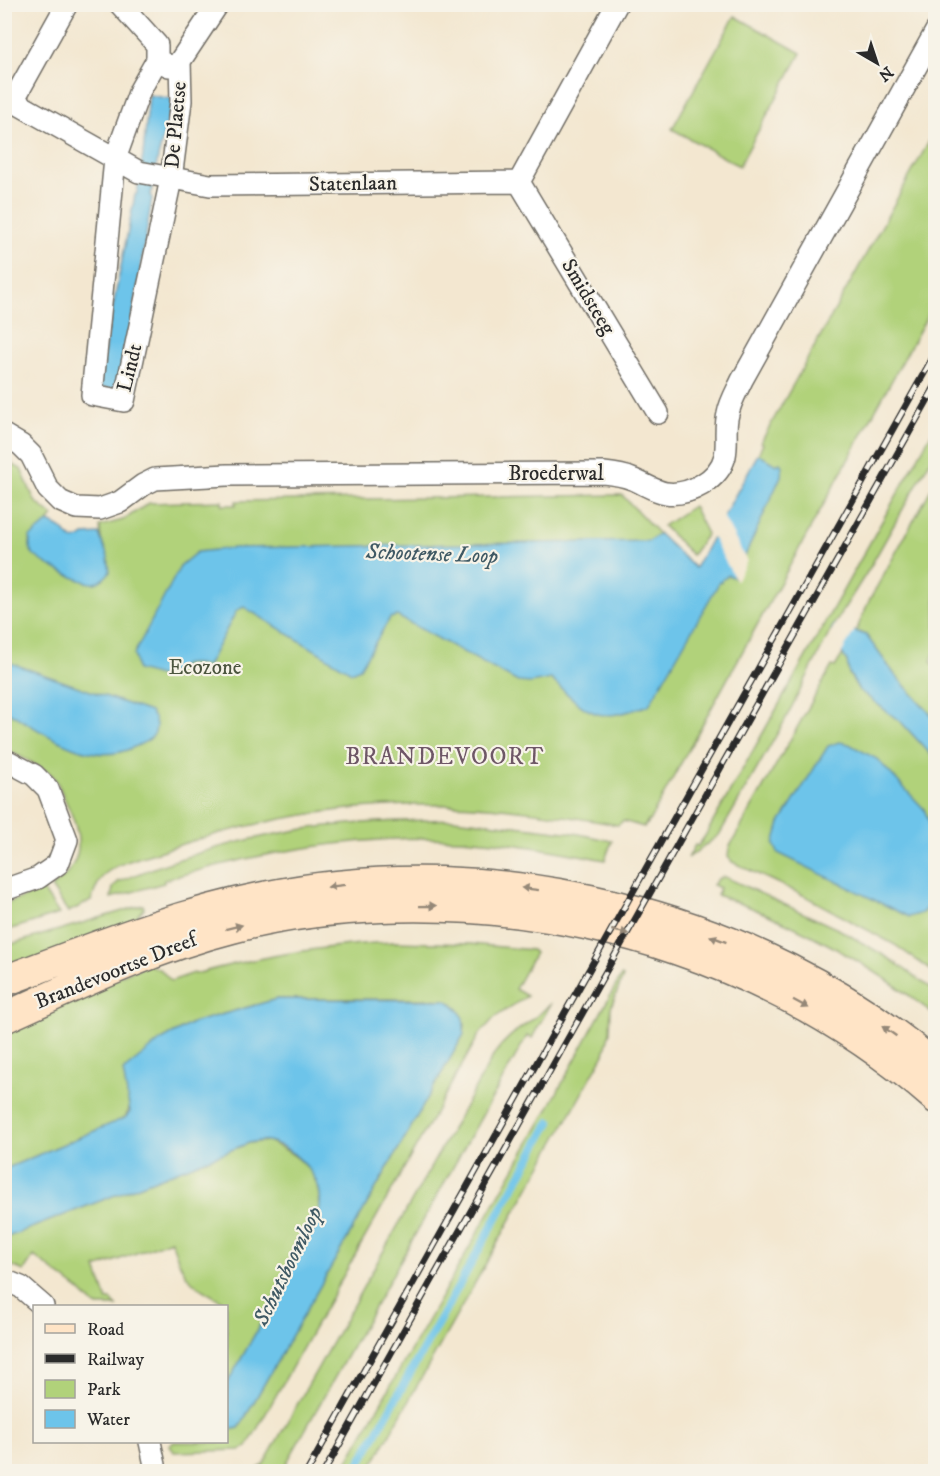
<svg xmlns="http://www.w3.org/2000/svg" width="940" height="1476" viewBox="0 0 940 1476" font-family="'IM FELL DW Pica',serif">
<rect width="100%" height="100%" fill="#f7f3e8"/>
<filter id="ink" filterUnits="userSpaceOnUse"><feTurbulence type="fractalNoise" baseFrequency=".0167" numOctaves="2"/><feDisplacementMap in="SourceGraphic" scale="12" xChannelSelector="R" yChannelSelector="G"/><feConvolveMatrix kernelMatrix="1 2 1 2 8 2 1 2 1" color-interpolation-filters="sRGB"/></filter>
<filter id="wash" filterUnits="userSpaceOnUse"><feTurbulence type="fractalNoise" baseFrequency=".008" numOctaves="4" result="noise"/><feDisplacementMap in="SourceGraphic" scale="24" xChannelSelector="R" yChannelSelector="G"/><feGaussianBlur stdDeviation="1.35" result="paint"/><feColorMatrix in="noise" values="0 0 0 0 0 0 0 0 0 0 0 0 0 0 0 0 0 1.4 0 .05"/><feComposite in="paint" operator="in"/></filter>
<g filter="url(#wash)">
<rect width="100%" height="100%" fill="#f3e7d0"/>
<!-- green -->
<path fill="#b1d27a" stroke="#6e7e52" stroke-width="1.5" d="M735,16L801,53L739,166L672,129Z
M935,131V302L647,825V822L644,827L623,821L618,825C561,815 504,806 447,805C351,803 252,820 161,851C143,857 122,861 106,873C98,880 95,891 91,901L68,912L51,887C86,864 83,836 66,802C62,794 59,783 53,776C47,769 15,754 5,749L4,460L21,469L35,501L53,516L46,525L65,543L101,538L100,526L123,520L149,503L222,501V505H236V501L622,495L659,534L655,537L696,576L763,457L758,454L763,444L761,442Z
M935,427V452L869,569L833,626L784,722L719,835L688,858L695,845L698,846L705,836Z
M935,482L936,650L931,661L935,667V719L895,675L866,635L856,631L869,601Z
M693,506L707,534L692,555L663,526Z
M843,654L847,661L849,674L859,690L902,723L935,759V973L895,945L805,896L732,862L728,856L729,848L832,666L835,667Z
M454,819L574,833L612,841L605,860C557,851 509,842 461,839C361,834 259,852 164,880V883L111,898L113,888L118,882C176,858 237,840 298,830C349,822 402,821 454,819Z
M725,877L842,931L890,959L935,991V1015C871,964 795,922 717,895L720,888L713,885L719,878Z
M43,890L59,914L5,931V904Z
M143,905L144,908L138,915L133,925L5,976V946Z
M395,942L470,944L532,950L535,953L515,989L527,996L494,1018L479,1035L247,1447L240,1450L174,1452L170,1445L174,1442H226L227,1430L239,1428L464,1034L465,1024L446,1000L426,999H277L192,1023L160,1041L125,1118L5,1169L4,1024L148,964L161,970L171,981L194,973L195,974C261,956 326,945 395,942Z
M621,976L623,977L611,1007L610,1032L604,1054L369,1471H342L548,1109Z
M551,1003L532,1038L527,1036L282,1471H257L260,1467H262L495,1053C513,1028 532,1024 551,1003Z
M268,1141C308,1159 326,1178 317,1223L227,1384L226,1306H219L222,1301C186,1281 185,1279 171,1240L96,1268L107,1300H111L117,1306H95L80,1291L34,1256L24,1271L5,1263V1238L249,1143Z"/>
<!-- water -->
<path fill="#6dc4ea" stroke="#4c788a" stroke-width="1.5" d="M149,95L173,99L158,157L151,195L152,198L121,391L97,387L135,195L137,193L143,155Z
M758,454L776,465L780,463L782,466L781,476L735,578L728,575L719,583L649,705C595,724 591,716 551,679L530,683L518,682L397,616L390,618L360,668L351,672L244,607L237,610L207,666C188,661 180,663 166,678L137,670L134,654L181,565L197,552L234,548L649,541L659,534L695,568Z
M49,522C53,524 60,527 63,530C69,538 74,544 84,535L99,534L108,557L110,572C105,577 103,581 95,583C85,585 36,561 31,551C29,546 30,541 30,537Z
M835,624L866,635L895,675L935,719V759L902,723L859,690L849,673L847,661L839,648L836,635L831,630Z
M5,661L150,712C156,719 159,729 152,737C147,742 139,745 132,748C89,768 41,731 5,710Z
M839,742L849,744L877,759L924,809L932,829L931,903L922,913L909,917L778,853L774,844L780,823L828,746Z
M277,999L446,1000C461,1008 465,1017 464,1034L239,1428L227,1430V1384L317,1223C319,1214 321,1205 320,1195C318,1173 290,1144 267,1141C262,1140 254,1142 249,1143L5,1238V1169L125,1118L130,1112L123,1071L160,1041L192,1023Z"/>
<!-- pier -->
<path fill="#f3e7d0" d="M722,514L747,561L736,581L711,535Z
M837,621L856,628L840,656L836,649L833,637L830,633Z"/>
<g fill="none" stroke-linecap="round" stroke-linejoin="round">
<!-- stream -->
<path stroke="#6dc4ea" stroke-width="8" d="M355,1472L550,1122"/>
</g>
</g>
<g filter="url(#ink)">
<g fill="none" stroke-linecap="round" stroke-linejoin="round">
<!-- street casing -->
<g stroke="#716d65" stroke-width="24">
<path id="street" d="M120,4L157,45V60L169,66
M157,60L140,90L115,159L92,395L124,401L171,179L181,101L180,61L218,4
M4,96L139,172L210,185L519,182L617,4
M13,101L67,4
M519,182L658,413
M4,435L21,445L31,455L48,489L60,501L76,508L100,509L120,502L143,485L155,479L227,475L604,473C614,474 623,475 632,479C643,483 654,491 666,493C689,496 719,480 725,456C728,442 724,428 728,414C730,402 737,391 742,380L936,31
M4,759L34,775L48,789L67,840L58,864L38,878L4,890
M4,1280L21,1287L43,1306
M150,1442L155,1465L153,1472"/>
</g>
<!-- secondary casing -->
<g stroke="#716d65" stroke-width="33">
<path id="secondary" d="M4,981C90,949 174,915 264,897C494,850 757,913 936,1067
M4,1018C79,984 153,948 232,928C281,915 331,909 381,907C583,899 783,964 936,1098"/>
</g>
<!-- street -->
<use href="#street" stroke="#fff" stroke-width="21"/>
<!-- secondary -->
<use href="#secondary" stroke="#ffe4c6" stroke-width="30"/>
<!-- rail casing -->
<g stroke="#2b2b2b" stroke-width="7">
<path id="rail" d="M307,1472L936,352
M324,1472L936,385"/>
</g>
<!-- rail -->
<use href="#rail" stroke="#f7f3e8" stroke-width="4.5" stroke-dasharray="14" stroke-linecap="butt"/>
</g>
<!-- one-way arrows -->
<defs><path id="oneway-solid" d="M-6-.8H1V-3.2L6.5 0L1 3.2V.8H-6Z" transform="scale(1.5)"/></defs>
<g fill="#958878">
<use href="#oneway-solid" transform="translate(336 886) rotate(173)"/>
<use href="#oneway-solid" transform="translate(530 889) rotate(-173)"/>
<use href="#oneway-solid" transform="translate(428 906) rotate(-1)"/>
<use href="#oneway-solid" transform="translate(234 927) rotate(-14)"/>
<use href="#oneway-solid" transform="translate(620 932) rotate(13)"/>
<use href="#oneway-solid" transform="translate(718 939) rotate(-159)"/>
<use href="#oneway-solid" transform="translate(801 1004) rotate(28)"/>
<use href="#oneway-solid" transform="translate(889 1031) rotate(-145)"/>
</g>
</g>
<g text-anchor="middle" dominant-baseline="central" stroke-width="4.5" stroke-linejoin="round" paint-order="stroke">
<!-- street labels -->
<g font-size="21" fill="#2b2b2b" stroke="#f7f3e8">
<text transform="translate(176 125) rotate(-85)">De Plaetse</text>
<text transform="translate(353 184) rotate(-1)">Statenlaan</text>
<text transform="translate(588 297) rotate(59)">Smidsteeg</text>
<text transform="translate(130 368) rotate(-76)">Lindt</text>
<text x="556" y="474">Broederwal</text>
<text transform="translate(116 971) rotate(-22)">Brandevoortse Dreef</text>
</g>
<!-- park labels -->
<g font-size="21" fill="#4c553f" stroke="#f7f3e8">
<text x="205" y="668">Ecozone</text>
</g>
<!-- water labels -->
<g font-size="22" font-style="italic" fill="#3f5964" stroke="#f7f3e8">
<text transform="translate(432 554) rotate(2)">Schootense Loop</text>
<text transform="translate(288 1266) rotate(-64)">Schutsboomloop</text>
</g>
<!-- quarter labels -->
<g font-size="24" letter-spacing="1.5" fill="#6e5766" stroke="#f7f3e8">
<text x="445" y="757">BRANDEVOORT</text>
</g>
</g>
<!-- margin -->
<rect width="940" height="1476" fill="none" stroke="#f7f3e8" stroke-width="24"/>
<!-- legend -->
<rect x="33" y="1305" width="195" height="138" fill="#f7f3e8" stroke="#a5a39c" stroke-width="1.5"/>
<rect x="45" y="1324" width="30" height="9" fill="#ffe4c6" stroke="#a5a39c" stroke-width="1.5"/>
<text x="87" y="1335" font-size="18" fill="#2b2b2b">Road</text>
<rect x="45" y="1354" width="30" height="9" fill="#2b2b2b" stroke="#a5a39c" stroke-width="1.5"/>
<text x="87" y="1365" font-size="18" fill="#2b2b2b">Railway</text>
<rect x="45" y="1380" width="30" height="18" fill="#b1d27a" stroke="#a5a39c" stroke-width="1.5"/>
<text x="87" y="1395" font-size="18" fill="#2b2b2b">Park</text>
<rect x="45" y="1410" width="30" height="18" fill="#6dc4ea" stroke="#a5a39c" stroke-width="1.5"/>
<text x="87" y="1425" font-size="18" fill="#2b2b2b">Water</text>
<!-- north arrow -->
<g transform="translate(877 63) rotate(141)" stroke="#f7f3e8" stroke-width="4.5" paint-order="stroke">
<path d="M0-4.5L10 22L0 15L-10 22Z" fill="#2b2b2b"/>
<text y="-9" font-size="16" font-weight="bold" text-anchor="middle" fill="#2b2b2b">N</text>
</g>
</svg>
